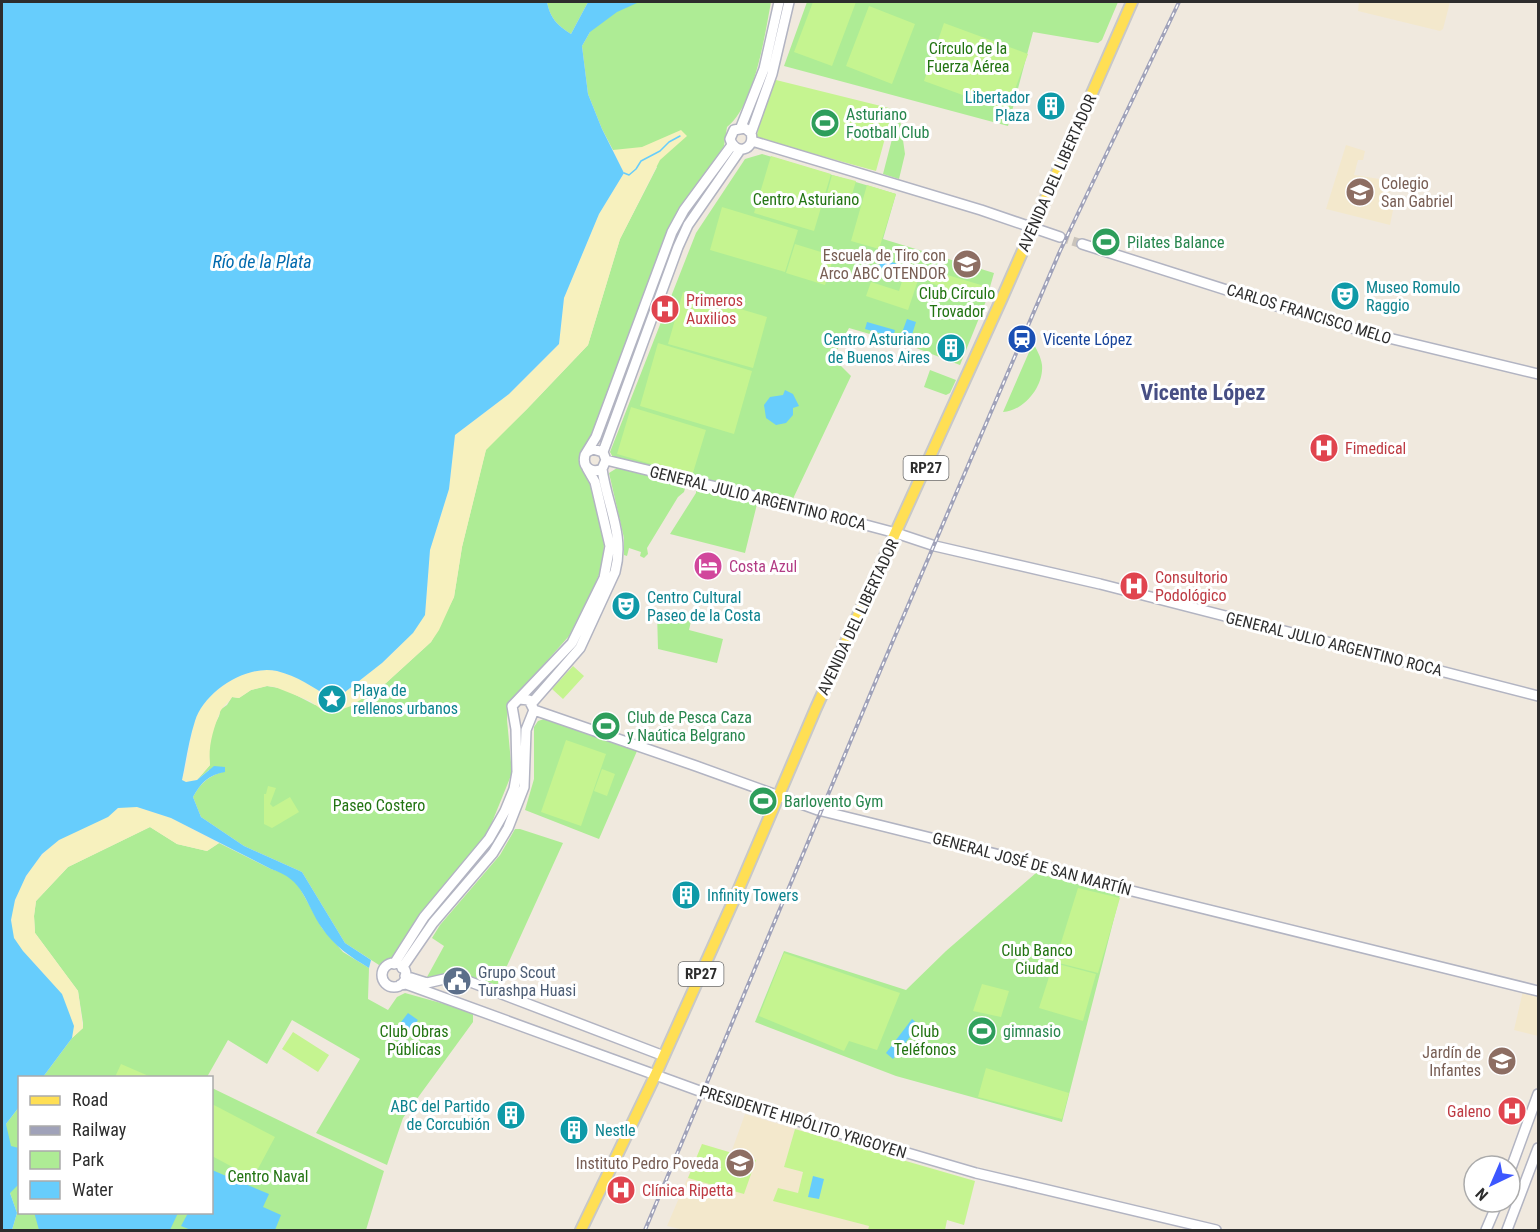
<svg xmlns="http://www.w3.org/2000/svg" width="1540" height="1232" viewBox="0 0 1540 1232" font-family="'Roboto Condensed',sans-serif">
<rect width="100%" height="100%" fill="#f0e9de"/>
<!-- education -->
<path fill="#f3e8cc" d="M1359,2H1450L1443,29L1440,31L1358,11Z
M1346,145L1365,151L1363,160H1358L1354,175L1392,181L1387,203L1394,205L1390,225L1326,209Z
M1523,991L1538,995V1036L1514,1030Z
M745,1114L795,1129L784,1167L803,1172L795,1206L869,1226L868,1230H684L667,1226L702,1144L731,1153Z"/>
<!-- green -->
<path fill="#aeec95" d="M547,2H588L571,34C557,25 550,18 547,2Z
M590,2H771C765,35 754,107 727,127L724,146L669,228L589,442L579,460L581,468L589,479L604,544L603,565L595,584L569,636L517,695L508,703L507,720L512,773L486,837L419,916L391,959L379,965L345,943L302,872L244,846L201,817L193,797C201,782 209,776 225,771L209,770L197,780L210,765C208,752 209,737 215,724C217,719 220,717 220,710L227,705L232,697L239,698L251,690L267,686L284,689L315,705L363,698L386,683L431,642L454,597L462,547L486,449L527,409L588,345L620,239L657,167L617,150H613L602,129L588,94L582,46L590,32Z
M807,2H1118L1102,40L1098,43L1033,32L1008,126L784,66Z
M899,112L905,154L899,179L883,174Z
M762,154L896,194L883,239L994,273L986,301L960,365L911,346L849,328L833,358L851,376L790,505L616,463L610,452L696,233L745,159Z
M1033,343C1037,350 1041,357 1042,365C1044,386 1024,411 1003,412Z
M930,370L956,380L950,393L946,395L924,387Z
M617,468L686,485L684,492L678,497L647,548L648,554L644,558L640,556L641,552L629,548L627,556L624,555V538L609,473Z
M696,490L757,504L745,553L670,534L696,493Z
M657,612L691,621L689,630L723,639L717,663L658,649Z
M544,719L637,751L599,839L525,810L534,779V727L538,721Z
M150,827L177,844L207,851L219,843L271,869L287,874L298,885L322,928L343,952L369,968L368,999L388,1010L397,997L405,993L473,1012V1022L403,1118L387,1165L316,1133L360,1059L292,1020L267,1064L228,1040L207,1077H43L72,1038L83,1028V1023L78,991L35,933L34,916L36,901L68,867Z
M515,829H520L563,843L501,979L497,985L457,972L432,979L427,977L444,946L432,938L440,925L500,855Z
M1036,873L1120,895L1062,1122L896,1076L755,1022L784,951L906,990L946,951Z
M212,1088L384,1171L366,1230H12L17,1213L10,1193L6,1124L19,1107L20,1212H212Z"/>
<!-- sand -->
<path fill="#f7f1be" d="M681,130L687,136L660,160L620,239L588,345L527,409L486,450L462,547L454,597L439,630L431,642L386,683L351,706L334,712L321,709L310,701L275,687L267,686L251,690L239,698L232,697C229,702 222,707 220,712C213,730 208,746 210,765L197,780L186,782L182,780C188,761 189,740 195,721C204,692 246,664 277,671C297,676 313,687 331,698L345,692L382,663L398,648L425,615L430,550L449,489L455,435L509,394L559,344L564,298L599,214L624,173L613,150L642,147Z
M137,807L171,818L219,843L207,851L177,844L150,827L68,867L36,901L34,916L35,933L78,991L83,1028L72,1038C76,1012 54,985 37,966C29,958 18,949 14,938C2,907 33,857 59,840C73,830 89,825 105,818C110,816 114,810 119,808C124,806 132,807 137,807Z"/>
<!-- pitch -->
<path fill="#c5f490" d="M813,2H856L832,66L794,52Z
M869,6L915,24L892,84L846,66Z
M944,23L1028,54L1007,111L924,81Z
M772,79L893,109L876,171L756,138Z
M771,156L831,174L814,231L754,213Z
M832,175L856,181L848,208L825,201Z
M867,185L896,194L879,249L851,241Z
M722,207L798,230L785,272L710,250Z
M795,244L834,256L825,285L786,273Z
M934,271L991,288L987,301L930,283Z
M904,275L918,280L908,310L866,296L871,282L899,291Z
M683,292L767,317L753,368L668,344Z
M658,343L752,371L734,434L640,406Z
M631,407L706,430L692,476L617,454Z
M573,666L584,676L563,699L552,689Z
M566,740L606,754L581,826L541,812Z
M602,769L615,774L607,796L594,791Z
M268,786L276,788L270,804L273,807L290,797L299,812L272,828L264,824V794H266Z
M1078,888L1120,898L1098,973L1055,962Z
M784,953L900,993L877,1050L849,1041L844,1051L759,1016Z
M1043,960L1096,974L1083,1021L1039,1008L1049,977L1039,974Z
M982,984L1009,991L1001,1017L973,1011Z
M293,1032L329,1055L318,1072L282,1049Z
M121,1064L151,1077H115Z
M986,1068L1069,1093L1062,1119L978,1097Z
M212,1104L275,1137L253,1178L212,1156Z
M795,1129L975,1181L964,1225L947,1220L945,1230H868L869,1226L773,1201L778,1188L798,1193L803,1172L784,1167Z
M702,1144L756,1160L744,1194L688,1178Z"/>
<!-- water -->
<path fill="#67cdfc" d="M2,2H547C550,18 557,25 571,34L588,2H647L637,3L617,12L590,32L582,46L588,94L602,129L624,173L599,214L564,298L559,344L509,394L455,435L449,489L430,550L425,615L413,633L382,663L345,692L330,698C313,687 297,676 277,671C246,664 204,692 195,721C189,739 186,761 182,780L186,782L197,780L214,766L225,767V772C209,775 201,782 193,797L201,817L244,846L302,872L345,943L371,960L369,968C351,957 334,946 322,928C304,902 305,880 271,869L171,818L137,807L118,808L108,817L59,840L42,854L26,876L15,900L11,920L14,938L23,951L62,994L74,1026L72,1038L43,1077L20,1078L19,1107L6,1124L11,1146L19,1148V1184L10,1193L17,1213L12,1230H2Z
M881,259L902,265L899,274L879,267Z
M907,319L916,322L910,341L900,338Z
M867,322L895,330L893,337L865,329Z
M785,390L793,394L799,406L793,408V415L786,423L776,425L766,418L764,405L770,397L783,395Z
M408,1013L418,1020L401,1042L391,1035Z
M912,1019L919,1025L893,1059L886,1053Z
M212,1170L269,1194L263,1207L281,1215L275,1230H191L181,1226L188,1213L212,1212Z
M813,1176L824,1179L819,1199L808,1197Z
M34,1212H178V1213L170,1230H39Z"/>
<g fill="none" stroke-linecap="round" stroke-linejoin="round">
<!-- stream -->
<path stroke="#67cdfc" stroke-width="1.5" d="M624,173L629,175L636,169L641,161L660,151L669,142L680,136"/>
<!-- secondary-tunnel -->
<path stroke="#c9c3bb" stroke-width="9" stroke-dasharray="9 4.5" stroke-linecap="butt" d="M1060,237L1082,244"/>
<!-- secondary casing -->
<g stroke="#b2b4c2" stroke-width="12">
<path id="secondary" d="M741,127L764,69L779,2
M751,133L745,128L734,130L730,139C735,156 756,150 751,133L772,74L789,2
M752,141L981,210L1060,237
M1082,244L1277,306L1372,334L1538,374
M587,452L593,449L603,452L606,460L602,469C591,474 582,467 585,455L596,437L672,232L684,210L732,145
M603,452L678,247L688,225L740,150
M606,460L790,505L896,533L935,546L1100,584L1538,696
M532,703L580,648L615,572C625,535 607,505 602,469
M534,710L696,766L818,810L1032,863L1128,890L1538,991
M382 975a12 12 0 1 1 24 0a12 12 0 1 1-24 0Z
M394,964L424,917L489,839L505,811L514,789L517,772L516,729L512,706L572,643L604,578L610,546L595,482L587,468
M402,968L433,923L493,853L508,828L524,787L526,730L534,710L529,700L519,699
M405,976L427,983L453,977L460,978L664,1056
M400,985L406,984L716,1097L976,1173L1216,1230
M1510,1171L1538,1094
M1486,1230L1498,1202
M1507,1230L1538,1148"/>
</g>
<!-- primary casing -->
<g stroke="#c8c8c8" stroke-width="14">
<path id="primary" d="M581,1230L655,1076L737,893L816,708L1002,298L1132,2"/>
</g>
<!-- secondary -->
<use href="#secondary" stroke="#fff" stroke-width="9"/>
<!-- primary -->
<use href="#primary" stroke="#ffdf54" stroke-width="10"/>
<!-- rail casing -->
<g stroke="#a0a2b9" stroke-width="4">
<path id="rail" d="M645,1230L880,671L1060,251L1179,2"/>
</g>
<!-- rail -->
<use href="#rail" stroke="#fff" stroke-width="1.5" stroke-dasharray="4.5" stroke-linecap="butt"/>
</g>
<!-- icons -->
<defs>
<g id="building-disc" transform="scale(1.5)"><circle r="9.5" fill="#0f9aa8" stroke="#fff"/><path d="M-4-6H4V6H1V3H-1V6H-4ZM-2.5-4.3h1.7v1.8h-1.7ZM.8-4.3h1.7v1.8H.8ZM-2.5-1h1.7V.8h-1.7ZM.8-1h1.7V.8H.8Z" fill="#fff"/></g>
<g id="stadium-disc" transform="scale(1.5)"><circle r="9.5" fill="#2e9e5b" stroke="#fff"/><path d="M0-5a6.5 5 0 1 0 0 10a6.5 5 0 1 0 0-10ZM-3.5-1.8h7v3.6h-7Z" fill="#fff"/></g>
<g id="school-disc" transform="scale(1.5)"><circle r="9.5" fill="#8d6e63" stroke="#fff"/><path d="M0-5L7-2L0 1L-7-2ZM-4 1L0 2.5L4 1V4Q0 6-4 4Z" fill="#fff"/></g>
<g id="theatre-disc" transform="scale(1.5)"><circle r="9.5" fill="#0f9aa8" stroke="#fff"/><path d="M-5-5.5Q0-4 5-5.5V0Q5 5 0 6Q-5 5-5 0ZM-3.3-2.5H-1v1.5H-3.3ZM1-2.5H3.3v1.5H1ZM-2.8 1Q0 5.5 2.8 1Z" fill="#fff"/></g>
<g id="hospital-disc" transform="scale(1.5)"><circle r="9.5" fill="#e0444e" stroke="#fff"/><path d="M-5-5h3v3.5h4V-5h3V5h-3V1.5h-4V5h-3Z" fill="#fff"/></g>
<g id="station-disc" transform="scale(1.5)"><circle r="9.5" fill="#1a4fb4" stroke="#fff"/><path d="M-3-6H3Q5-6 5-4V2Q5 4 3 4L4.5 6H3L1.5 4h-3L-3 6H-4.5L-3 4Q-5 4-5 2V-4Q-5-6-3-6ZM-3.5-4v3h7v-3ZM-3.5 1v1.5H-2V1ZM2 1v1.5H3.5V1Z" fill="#fff"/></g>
<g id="hotel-disc" transform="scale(1.5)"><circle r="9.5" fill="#d1479c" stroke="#fff"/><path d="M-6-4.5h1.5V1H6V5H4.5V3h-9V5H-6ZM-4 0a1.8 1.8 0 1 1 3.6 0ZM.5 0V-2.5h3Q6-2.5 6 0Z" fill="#fff"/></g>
<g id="sight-disc" transform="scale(1.5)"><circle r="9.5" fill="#0f9aa8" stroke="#fff"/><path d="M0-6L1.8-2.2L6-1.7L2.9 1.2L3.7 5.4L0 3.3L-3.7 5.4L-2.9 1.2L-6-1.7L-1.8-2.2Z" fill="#fff"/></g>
<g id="civic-disc" transform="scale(1.5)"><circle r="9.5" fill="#5c6f8a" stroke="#fff"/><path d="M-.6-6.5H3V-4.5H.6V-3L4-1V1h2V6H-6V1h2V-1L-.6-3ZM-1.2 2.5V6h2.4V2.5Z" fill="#fff"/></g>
</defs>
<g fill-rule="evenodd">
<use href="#building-disc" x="1051" y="106"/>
<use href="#stadium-disc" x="825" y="123"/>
<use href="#school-disc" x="1360" y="192"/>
<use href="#stadium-disc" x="1106" y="242"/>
<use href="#school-disc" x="967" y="264"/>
<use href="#theatre-disc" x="1345" y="296"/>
<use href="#hospital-disc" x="665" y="309"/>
<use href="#station-disc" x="1022" y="339"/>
<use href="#building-disc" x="951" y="348"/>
<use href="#hospital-disc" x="1324" y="448"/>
<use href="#hotel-disc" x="708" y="566"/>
<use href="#hospital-disc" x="1134" y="586"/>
<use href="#theatre-disc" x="626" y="606"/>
<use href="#sight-disc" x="332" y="699"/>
<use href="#stadium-disc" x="606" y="726"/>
<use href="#stadium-disc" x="763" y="801"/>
<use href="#building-disc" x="686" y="895"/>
<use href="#civic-disc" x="457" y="981"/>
<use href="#stadium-disc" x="982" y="1031"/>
<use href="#school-disc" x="1502" y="1061"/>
<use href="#hospital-disc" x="1512" y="1111"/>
<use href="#building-disc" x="511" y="1115"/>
<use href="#building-disc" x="574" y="1130"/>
<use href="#school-disc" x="740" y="1163"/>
<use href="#hospital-disc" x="621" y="1190"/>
</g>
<g text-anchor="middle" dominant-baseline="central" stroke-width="6" stroke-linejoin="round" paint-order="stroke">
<!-- shield labels -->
<g fill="#fff" stroke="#6c6c6c" stroke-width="1.5">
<rect x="903.5" y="456" width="45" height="24" rx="4.5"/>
<rect x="678.5" y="962" width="45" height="24" rx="4.5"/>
</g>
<g font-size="15" font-weight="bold" fill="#2d2d2d">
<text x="926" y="468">RP27</text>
<text x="701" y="974">RP27</text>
</g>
<!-- park labels -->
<g font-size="16" fill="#227412" stroke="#fff">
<text x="968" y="48">Círculo de la<tspan x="968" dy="18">Fuerza Aérea</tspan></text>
<text x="806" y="199">Centro Asturiano</text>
<text x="957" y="293">Club Círculo<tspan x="957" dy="18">Trovador</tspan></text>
<text x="379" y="805">Paseo Costero</text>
<text x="1037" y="950">Club Banco<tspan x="1037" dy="18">Ciudad</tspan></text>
<text x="414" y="1031">Club Obras<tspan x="414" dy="18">Públicas</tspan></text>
<text x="925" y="1031">Club<tspan x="925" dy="18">Teléfonos</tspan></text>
<text x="268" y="1176">Centro Naval</text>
</g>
<!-- culture labels -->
<g font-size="16" fill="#0d838f" stroke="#fff" text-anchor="start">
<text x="1030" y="97" text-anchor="end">Libertador<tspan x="1030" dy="18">Plaza</tspan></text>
<text x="1366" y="287">Museo Romulo<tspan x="1366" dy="18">Raggio</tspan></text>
<text x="930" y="339" text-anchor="end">Centro Asturiano<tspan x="930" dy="18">de Buenos Aires</tspan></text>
<text x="647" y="597">Centro Cultural<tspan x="647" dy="18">Paseo de la Costa</tspan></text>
<text x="353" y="690">Playa de<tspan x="353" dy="18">rellenos urbanos</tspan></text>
<text x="707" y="895">Infinity Towers</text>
<text x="490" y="1106" text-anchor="end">ABC del Partido<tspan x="490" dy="18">de Corcubión</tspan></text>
<text x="595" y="1130">Nestle</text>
</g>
<!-- leisure labels -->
<g font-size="16" fill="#27864d" stroke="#fff" text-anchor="start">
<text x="846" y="114">Asturiano<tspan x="846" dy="18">Football Club</tspan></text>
<text x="1127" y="242">Pilates Balance</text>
<text x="627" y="717">Club de Pesca Caza<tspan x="627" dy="18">y Naútica Belgrano</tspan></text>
<text x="784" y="801">Barlovento Gym</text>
<text x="1003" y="1031">gimnasio</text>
</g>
<!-- street labels -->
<g font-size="16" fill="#2d2d2d" stroke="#fff">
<text transform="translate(1057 173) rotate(-66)">AVENIDA DEL LIBERTADOR</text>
<text transform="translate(1309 314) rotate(17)">CARLOS FRANCISCO MELO</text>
<text transform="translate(758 498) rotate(14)">GENERAL JULIO ARGENTINO ROCA</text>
<text transform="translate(858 617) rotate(-65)">AVENIDA DEL LIBERTADOR</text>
<text transform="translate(1334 644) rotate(14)">GENERAL JULIO ARGENTINO ROCA</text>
<text transform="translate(1032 864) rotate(15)">GENERAL JOSÉ DE SAN MARTÍN</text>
<text transform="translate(803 1122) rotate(17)">PRESIDENTE HIPÓLITO YRIGOYEN</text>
</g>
<!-- education labels -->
<g font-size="16" fill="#785e54" stroke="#fff" text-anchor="end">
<text x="1381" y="183" text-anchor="start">Colegio<tspan x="1381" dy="18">San Gabriel</tspan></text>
<text x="946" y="255">Escuela de Tiro con<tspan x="946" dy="18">Arco ABC OTENDOR</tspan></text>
<text x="1481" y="1052">Jardín de<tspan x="1481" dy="18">Infantes</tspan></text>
<text x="719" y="1163">Instituto Pedro Poveda</text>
</g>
<!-- health labels -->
<g font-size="16" fill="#be3a42" stroke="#fff" text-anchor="start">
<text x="686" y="300">Primeros<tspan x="686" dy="18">Auxilios</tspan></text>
<text x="1345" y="448">Fimedical</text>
<text x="1155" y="577">Consultorio<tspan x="1155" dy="18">Podológico</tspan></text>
<text x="1491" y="1111" text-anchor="end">Galeno</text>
<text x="642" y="1190">Clínica Ripetta</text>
</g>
<!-- transit labels -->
<g font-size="16" fill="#164399" stroke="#fff" text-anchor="start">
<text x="1043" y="339">Vicente López</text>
</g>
<!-- hotel labels -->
<g font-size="16" fill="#b23c85" stroke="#fff" text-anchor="start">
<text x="729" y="566">Costa Azul</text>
</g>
<!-- service labels -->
<g font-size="16" fill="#4e5e75" stroke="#fff" text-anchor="start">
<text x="478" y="972">Grupo Scout<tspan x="478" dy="18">Turashpa Huasi</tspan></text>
</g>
<!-- water labels -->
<g font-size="18" font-style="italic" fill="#006aae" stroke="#fff">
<text x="262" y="261">Río de la Plata</text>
</g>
<!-- district labels -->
<g font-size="22" font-weight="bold" fill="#474f84" stroke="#fff">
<text x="1203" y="392">Vicente López</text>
</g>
</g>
<!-- border -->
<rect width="1540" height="1232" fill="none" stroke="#2d2d2d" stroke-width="6"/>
<!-- legend -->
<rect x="18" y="1076" width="195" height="138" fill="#ffffff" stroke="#ababab" stroke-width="1.5"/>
<rect x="30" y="1096" width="30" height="9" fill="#ffdf54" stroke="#ababab" stroke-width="1.5"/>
<text x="72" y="1106" font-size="18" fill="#2d2d2d">Road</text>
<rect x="30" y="1126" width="30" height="9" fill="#a0a2b9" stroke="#ababab" stroke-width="1.5"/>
<text x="72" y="1136" font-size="18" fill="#2d2d2d">Railway</text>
<rect x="30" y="1151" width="30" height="18" fill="#aeec95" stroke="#ababab" stroke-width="1.5"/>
<text x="72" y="1166" font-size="18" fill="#2d2d2d">Park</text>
<rect x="30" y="1181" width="30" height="18" fill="#67cdfc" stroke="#ababab" stroke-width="1.5"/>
<text x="72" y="1196" font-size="18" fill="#2d2d2d">Water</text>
<!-- north arrow -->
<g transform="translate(1492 1184) rotate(224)"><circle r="28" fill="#ffffff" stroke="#ababab" stroke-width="1.5"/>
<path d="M0-4.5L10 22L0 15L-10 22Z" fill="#3c57ff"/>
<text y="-9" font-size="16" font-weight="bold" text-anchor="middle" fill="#2d2d2d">N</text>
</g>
</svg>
